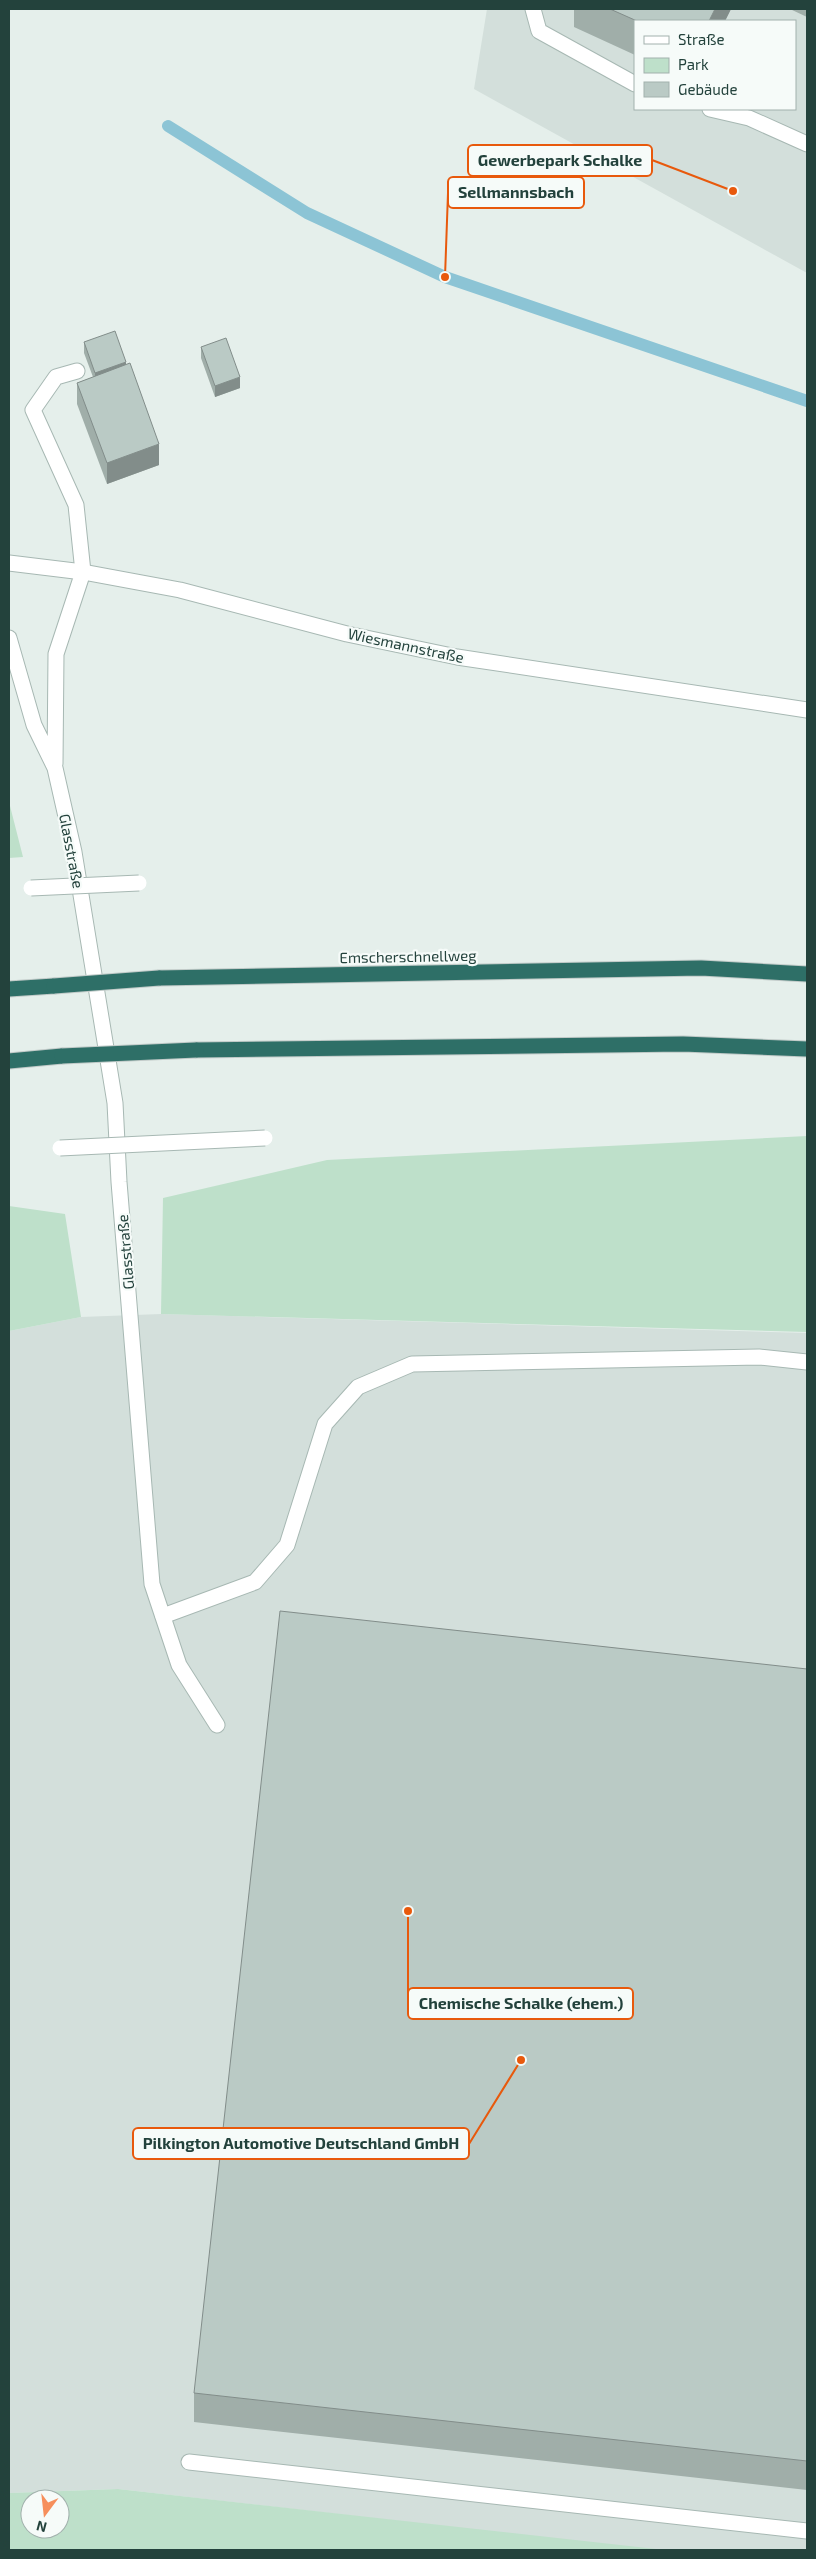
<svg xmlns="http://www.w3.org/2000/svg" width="816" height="2559" viewBox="0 0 816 2559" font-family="'Exo 2',sans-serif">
<rect width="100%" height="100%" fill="#e5efeb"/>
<!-- built -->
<path fill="#d3dfdb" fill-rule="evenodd" d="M487,9H807V273L474,89ZM635,21H795V109H635Z
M161,1314L807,1333V2550H651L118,2489L9,2493V1331L81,1317Z"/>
<!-- green -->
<path fill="#bee0ca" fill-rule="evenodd" d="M9,802L23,857L9,858Z
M807,1136V1332L161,1314L163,1198L327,1160Z
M9,1206L65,1214L81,1317L9,1331Z
M118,2489L665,2550H9V2493ZM30,2499H60V2529H30Z"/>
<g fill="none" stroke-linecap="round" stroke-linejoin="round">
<!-- stream -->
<path stroke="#8cc4d5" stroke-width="12" d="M168,126L307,213L445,277L807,401"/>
<!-- lane casing -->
<g stroke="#a7b8b3" stroke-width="17">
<path id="lane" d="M533,9L539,31L635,84
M710,109L749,118L807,144
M77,371L56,377L33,410L76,505L83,572
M163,1616L255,1582L287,1545L325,1424L358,1387L412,1364L759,1357L807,1362
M189,2462L807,2531"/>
</g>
<!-- street casing -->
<g stroke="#a7b8b3" stroke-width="17">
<path id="street" d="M9,563L83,572L180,590L347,634L457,657L807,710
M9,638L34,725L55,768L74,852L115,1103L119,1182L152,1584L179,1665L217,1725
M55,764L56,654L83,572"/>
</g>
<!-- highway casing -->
<g stroke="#c1cac8" stroke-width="17">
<path id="highway" d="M159,978L701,968L807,974
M9,989L54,986
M196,1050L683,1044L807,1049
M9,1061L62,1056"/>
</g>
<!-- lane -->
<use href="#lane" stroke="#fff" stroke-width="15"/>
<!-- street -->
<use href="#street" stroke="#fff" stroke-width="15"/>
<!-- highway -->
<use href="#highway" stroke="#2e6f67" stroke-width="15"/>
<!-- lane-bridge casing -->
<g stroke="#a7b8b3" stroke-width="17" stroke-linecap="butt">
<path id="lane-bridge" d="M31,888L139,883
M60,1148L265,1138"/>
</g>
<!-- highway-bridge casing -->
<g stroke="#c1cac8" stroke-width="17" stroke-linecap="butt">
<path id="highway-bridge" d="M54,986L159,978
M62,1056L196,1050"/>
</g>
<!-- lane-bridge -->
<use href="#lane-bridge" stroke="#fff" stroke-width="15"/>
<!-- highway-bridge -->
<use href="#highway-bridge" stroke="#2e6f67" stroke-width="15"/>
</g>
<!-- wall -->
<path fill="#a0aea9" d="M574,9H731L725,21H635V55L574,27Z
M790,9H807V17Z
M84,342L126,365L159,465L107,484L77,404V383L93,377L84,353Z
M201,347L240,388L215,397L201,358Z
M807,1669V2490L194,2422V2393Z"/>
<!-- shaded-wall -->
<path fill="#828d8a" d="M715,9H731L725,21H709Z
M126,362V373L95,384V373Z
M240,377V388L215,397V386Z
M159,444V465L107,484V463Z"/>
<!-- building -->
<path fill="#bacac5" stroke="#828d8a" d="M610,9H715L709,21H637Z
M115,331L126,362L95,373L84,342Z
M226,338L240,377L215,386L201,347Z
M130,363L159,444L107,463L77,383Z
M280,1611L807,1669V2461L194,2393Z"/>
<g text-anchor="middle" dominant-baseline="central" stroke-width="4.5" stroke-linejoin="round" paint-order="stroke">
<!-- street labels -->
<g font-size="15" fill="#23423c" stroke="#f6fbf9">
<text transform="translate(406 645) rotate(12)">Wiesmannstraße</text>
<text transform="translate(72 851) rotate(79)">Glasstraße</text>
<text transform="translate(408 956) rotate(-1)">Emscherschnellweg</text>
<text transform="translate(125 1252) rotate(-95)">Glasstraße</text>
</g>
</g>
<!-- callouts -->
<path fill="none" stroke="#e8590c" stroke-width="2" d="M733 191L652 160M445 277L448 193M408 1911L408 2003M521 2060L469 2144"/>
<g fill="#e8590c" stroke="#f6fbf9" stroke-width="2">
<circle cx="733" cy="191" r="5"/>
<circle cx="445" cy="277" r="5"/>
<circle cx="408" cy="1911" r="5"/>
<circle cx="521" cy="2060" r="5"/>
</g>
<g fill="#f6fbf9" stroke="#e8590c" stroke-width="2">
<rect x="468" y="145" width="184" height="31" rx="5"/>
<rect x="448" y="177" width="136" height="31" rx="5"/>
<rect x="408" y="1988" width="225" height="31" rx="5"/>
<rect x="133" y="2128" width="336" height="31" rx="5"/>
</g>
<g font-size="16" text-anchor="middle" font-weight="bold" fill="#23423c">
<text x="560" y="166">Gewerbepark Schalke</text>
<text x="516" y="198">Sellmannsbach</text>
<text x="521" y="2009">Chemische Schalke (ehem.)</text>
<text x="301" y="2149">Pilkington Automotive Deutschland GmbH</text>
</g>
<!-- border -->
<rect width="816" height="2559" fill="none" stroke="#23423c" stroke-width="20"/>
<!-- legend -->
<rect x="634" y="20" width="162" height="90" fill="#f6fbf9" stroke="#a2b1ad"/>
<rect x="644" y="36" width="25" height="8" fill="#ffffff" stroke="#a2b1ad"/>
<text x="678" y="45" font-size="15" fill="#23423c">Straße</text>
<rect x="644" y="58" width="25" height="15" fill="#bee0ca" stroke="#a2b1ad"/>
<text x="678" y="70" font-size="15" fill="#23423c">Park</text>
<rect x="644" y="82" width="25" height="15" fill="#bacac5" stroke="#a2b1ad"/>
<text x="678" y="95" font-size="15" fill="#23423c">Gebäude</text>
<!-- north arrow -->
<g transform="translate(45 2514) rotate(195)"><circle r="24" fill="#f6fbf9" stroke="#a2b1ad"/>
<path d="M0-4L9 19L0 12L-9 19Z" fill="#f68f5c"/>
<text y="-8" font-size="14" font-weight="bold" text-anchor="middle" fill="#23423c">N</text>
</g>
</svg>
